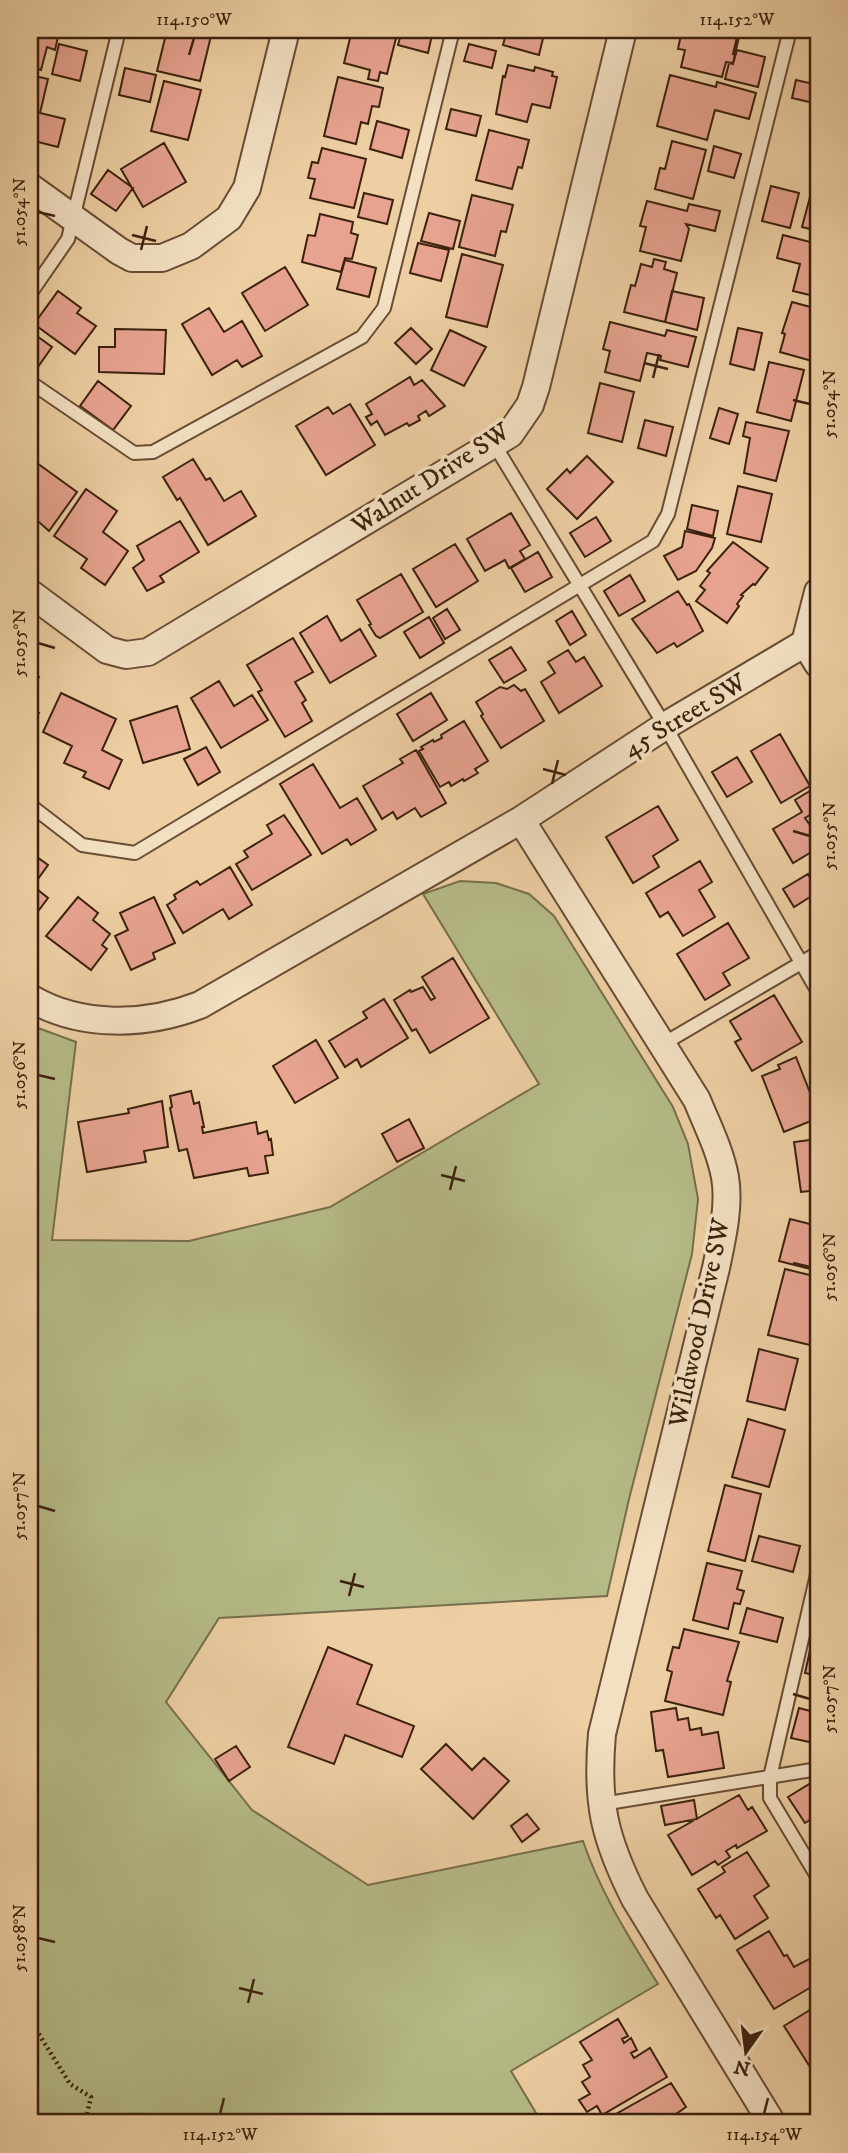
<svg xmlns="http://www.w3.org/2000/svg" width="848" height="2153" viewBox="0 0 848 2153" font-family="'IM FELL DW Pica',serif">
<rect width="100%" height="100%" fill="#edcfa3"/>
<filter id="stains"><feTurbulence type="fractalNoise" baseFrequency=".00286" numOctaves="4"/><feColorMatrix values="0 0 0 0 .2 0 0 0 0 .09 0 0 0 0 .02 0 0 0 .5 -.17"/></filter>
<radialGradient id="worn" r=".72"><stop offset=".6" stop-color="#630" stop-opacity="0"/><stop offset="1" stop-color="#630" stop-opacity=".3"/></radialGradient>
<!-- green -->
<path fill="#b5bb88" stroke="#786e4b" stroke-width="2" d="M460,881L496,883L529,894L554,916L673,1107L688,1144L698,1199L692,1254L629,1499L607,1596L219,1618L166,1702L252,1810L368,1885L583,1841C600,1892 630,1939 658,1984L511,2071L542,2123H30V1025L76,1042L52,1240L189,1241L330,1207L539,1084L423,894Z"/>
<!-- building -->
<path fill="#e7a390" stroke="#3c210e" stroke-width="2" d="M30,30H67L66,35L51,31L50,34L58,37L55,50L47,47L41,70L30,67Z
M167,30H203L212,32L200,81L157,71Z
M352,30H398L387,74L380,72L378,81L368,79L370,70L344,63Z
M402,30H433L428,53L398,45Z
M507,30H545L539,55L503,45Z
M682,30H734L732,35L739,37L733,63L726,62L722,77L681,67L685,50L678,49Z
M59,44L87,51L80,81L52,74Z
M469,44L496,51L492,68L464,61Z
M737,50L765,57L758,87L725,79L729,63L733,64Z
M508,65L534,71L535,67L553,72L552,76L557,77L550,108L532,104L527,122L496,114L503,76L505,77Z
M125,68L156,75L150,102L119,95Z
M30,75L48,79L40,113L65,119L58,147L30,140Z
M670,75L716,87L717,82L756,93L749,119L715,110L707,140L657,126Z
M338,77L383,88L379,107L372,106L368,124L361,122L356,144L324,136Z
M796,80L818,85V104L792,98Z
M164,81L201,90L188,140L151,131Z
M451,109L481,116L476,136L446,129Z
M377,121L409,130L402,158L370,149Z
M489,130L529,140L522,168L518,167L512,189L476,180Z
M672,141L706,150L693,199L655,189L660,168L665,169Z
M164,143L186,182L143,207L121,169Z
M714,146L741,154L734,178L708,171Z
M322,148L366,159L354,208L310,198L315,179L308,178L312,162L318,163Z
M108,170L133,188L116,211L91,194Z
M815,178L818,179V231L802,227Z
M771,186L799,193L790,228L762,221Z
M364,193L393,200L387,224L358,217Z
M472,195L513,205L506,232L501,231L495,256L459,247Z
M647,201L687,211L689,204L720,211L715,231L686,224L689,229L681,261L640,251L646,227L640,226Z
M429,213L460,221L453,249L421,241Z
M320,214L353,222L351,233L358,235L352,259L345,258L341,272L302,262L308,235L315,236Z
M783,235L818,244V297L793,291L800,264L777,258Z
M418,243L449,250L441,281L410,273Z
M462,254L503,265L487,327L446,317Z
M654,259L666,262L664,269L677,273L665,322L624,312L631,285L635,286L641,264L652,267Z
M345,260L376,268L369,297L337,289Z
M285,267L308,305L265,331L242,293Z
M58,291L81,308L77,313L96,326L75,354L34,324Z
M672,291L704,298L697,330L665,322Z
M792,302L818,309V335L812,361L780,352L785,334L782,333Z
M209,308L224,332L242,321L262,356L242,367L237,360L212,375L182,324Z
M610,322L665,336L667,330L696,337L688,367L660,360L661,356L647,353L640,381L605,372L610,351L603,349Z
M411,328L432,349L416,364L395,343Z
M738,328L762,333L754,370L730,364Z
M115,329L166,330L164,374L99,372V347H115Z
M450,330L486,347L464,386L431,370Z
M30,331L52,347L35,371L30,367Z
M769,362L804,370L791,421L757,412Z
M410,377L414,385L422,380L445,406L429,416L426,411L418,416L420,420L409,426L407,423L385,435L377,421L371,425L366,417L372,414L366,404Z
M98,381L131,406L113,430L80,406Z
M600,383L634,392L622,442L588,433Z
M350,404L375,445L326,475L296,426L328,407L333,414Z
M719,408L738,414L729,444L710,438Z
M645,420L673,427L666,456L638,448Z
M746,422L789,431L776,481L744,473L750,438L743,436Z
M587,456L613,482L577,519L547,489L567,469L570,473Z
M30,458L77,492L49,531L30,514Z
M193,459L206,480L210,478L224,501L241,491L256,516L208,545L180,498L177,500L163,477Z
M738,486L772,494L761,542L727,534Z
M86,489L117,511L103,532L128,551L105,585L81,568L87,559L54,536Z
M692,505L718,511L713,536L687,529Z
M511,513L530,545L520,551L525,559L509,568L505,560L485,571L467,539Z
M596,517L611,541L585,557L570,533Z
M180,521L199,552L160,576L164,582L147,591L133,568L144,560L137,546Z
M685,531L715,538L712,548L696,571L678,580L664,556L682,547Z
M733,542L768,568L755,585L753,584L741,595L743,596L737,604L739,606L727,623L696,601L705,590L700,586L710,573L707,571Z
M455,544L478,581L436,607L413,569Z
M538,552L552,577L525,592L511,568Z
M401,574L423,612L380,638L376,636L369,625L371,624L357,600Z
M630,575L645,601L619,616L604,591Z
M678,591L687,605L689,604L703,631L677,647L674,643L657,653L632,619Z
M447,609L460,630L445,639L433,618Z
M572,611L586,635L570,645L556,621Z
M327,616L341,641L360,629L376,656L330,683L300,633Z
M429,617L444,643L420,658L404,632Z
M293,638L313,672L295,682L306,700L302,703L312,721L285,737L258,692L262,690L247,665Z
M511,647L526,670L504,683L489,660Z
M568,650L576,662L584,657L602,686L559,713L541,682L555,673L548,662Z
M30,670L39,677L30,690Z
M219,681L234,706L252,695L268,720L221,748L191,698Z
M514,685L521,691L525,689L544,721L501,748L481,716L483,714L476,702L500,687L507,689Z
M61,693L116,719L102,750L122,760L109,789L83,777L86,772L64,763L72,746L43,732Z
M431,693L447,720L413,741L397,714Z
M30,706L39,713L30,725Z
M177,706L190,749L143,763L130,721Z
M464,721L488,761L475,769L478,773L464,781L463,779L451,786L449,782L440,787L419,751L423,749L421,747L433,740L434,742L442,738L441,735Z
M780,734L810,786L781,803L751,751Z
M206,747L220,772L198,785L184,759Z
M416,750L446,803L421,817L415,808L397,819L393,812L382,819L363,786L403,763L400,759Z
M737,757L752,782L727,797L712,772Z
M313,764L340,808L357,798L376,830L351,845L347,839L322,854L280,784Z
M818,786V810L805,818L810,825L818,820V848L793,863L773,829L802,812L795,800Z
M658,806L678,840L653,856L659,867L633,883L606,837Z
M284,815L311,855L252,890L236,864L248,857L244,851L272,834L267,825Z
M30,852L48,865L33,886L48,898L30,922Z
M700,861L712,882L699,890L715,917L683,936L668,912L660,917L646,893Z
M230,867L252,905L229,919L223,909L183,933L167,905L176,899L174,895L197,881L200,885Z
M818,869V885L811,873Z
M808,874L818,892L794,907L783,889Z
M78,897L98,913L93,920L110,934L102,945L107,949L91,970L46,936Z
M154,897L175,943L153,953L155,959L131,970L115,936L128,930L120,913Z
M728,923L749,958L723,973L730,985L705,1000L677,954Z
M453,958L489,1018L430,1053L416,1029L412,1031L394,1000L410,990L411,992L423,987L431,1000L435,998L422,977Z
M774,995L802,1042L752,1071L735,1042L741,1039L730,1021Z
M384,999L408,1038L361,1067L357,1059L345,1067L329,1041L367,1018L363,1012Z
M316,1040L338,1078L295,1103L273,1066Z
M796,1057L818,1113V1118L784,1132L762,1076L780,1069L778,1065Z
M191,1091L194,1104L199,1102L204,1127H202L203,1133L256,1122L258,1134L267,1131L269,1140L271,1139L273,1155L265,1156L268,1173L249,1176L247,1168L194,1178L187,1149L179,1151L170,1108L172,1107L170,1096Z
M162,1101L168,1147L144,1151L146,1162L87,1172L78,1122L129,1113L128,1109Z
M409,1119L424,1148L397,1162L382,1134Z
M818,1139V1190L801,1192L794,1142Z
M790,1219L814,1225L815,1219L818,1220V1271L779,1261Z
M785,1269L818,1277V1314L810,1345L768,1335Z
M759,1349L798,1359L785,1410L747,1401Z
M748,1419L785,1430L769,1487L732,1477Z
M725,1485L761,1494L745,1561L708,1551Z
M759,1536L800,1546L793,1572L752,1561Z
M707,1563L742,1571L737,1589L744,1591L740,1604L734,1603L728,1629L693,1620Z
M747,1608L783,1618L777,1642L740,1633Z
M684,1629L739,1642L727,1681L731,1682L723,1715L665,1701L672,1672L667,1670L673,1647L679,1648Z
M816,1640L818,1641V1676L805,1673L812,1641Z
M328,1647L372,1665L357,1704L414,1726L402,1757L345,1735L334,1764L288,1747Z
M676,1708L678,1720L688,1718L690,1730L701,1728L702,1735L718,1732L724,1768L668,1777L663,1750L656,1751L651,1712Z
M799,1708L818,1713V1744L791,1738Z
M446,1744L472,1770L484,1758L509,1781L473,1819L421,1769Z
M236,1746L250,1767L229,1781L215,1759Z
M811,1783L818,1796V1815L805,1823L788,1797Z
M739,1795L748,1810L752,1807L767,1831L737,1848L736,1845L726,1851L730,1857L718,1865L715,1861L692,1875L668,1835Z
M694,1800L697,1819L665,1825L661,1806Z
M527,1814L539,1829L522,1842L511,1826Z
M747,1852L769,1886L754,1896L768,1918L735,1939L720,1915L716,1918L698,1889L725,1872L722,1867Z
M769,1931L784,1956L787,1955L794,1967L811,1958L818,1970V1983L774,2009L737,1950Z
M818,2005V2078H817L784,2026Z
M618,2019L628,2036L622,2039L624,2043L631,2038L637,2050L631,2053L634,2058L650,2048L667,2077L602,2115L597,2106L587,2112L579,2100L590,2094L582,2082L590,2077L583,2065L592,2060L580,2042Z
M671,2083L686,2107L663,2123H600Z"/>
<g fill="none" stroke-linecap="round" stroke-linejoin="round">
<!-- service casing -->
<g stroke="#684c33" stroke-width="16">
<path id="service" d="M30,294L68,239L119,30
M30,382L134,453L153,452L362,337L384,308L453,30
M494,444L665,726L818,992
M30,805L82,845L135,853L653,541L668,514L790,30
M663,1044L818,953
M818,1570L770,1777V1798L818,1878
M602,1804L818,1769"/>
</g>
<!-- minor casing -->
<g stroke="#684c33" stroke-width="30">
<path id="minor" d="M30,187L119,251L132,258H162L191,246L229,218L247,188L286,30
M30,593L107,650L126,655L148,652L510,434L530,405L536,387L623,30
M805,643L818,664
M521,820L665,726L805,643L818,592
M30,998C81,1028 146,1026 200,1005L521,820L697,1100C707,1125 720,1150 725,1177C730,1206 722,1239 716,1268L602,1734C596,1802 604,1838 635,1899L772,2123"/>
</g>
<!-- path -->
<path stroke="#3c210e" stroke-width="4.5" stroke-dasharray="2 3.5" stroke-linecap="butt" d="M30,2020L70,2084L91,2097L86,2118L88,2123"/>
<!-- service -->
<use href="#service" stroke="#f3e0c3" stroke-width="12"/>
<!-- minor -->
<use href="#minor" stroke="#f3e0c3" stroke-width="26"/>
</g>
<!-- ticks -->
<path fill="none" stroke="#3c210e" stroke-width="2.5" d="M189,55L194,38M733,55L737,38M38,212L55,216M132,235L156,241M141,250L147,226M644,363L668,369M653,378L659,354M793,400L810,404M38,643L55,648M543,769L566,775M552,784L558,760M793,831L810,836M38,1075L55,1079M441,1175L465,1181M450,1190L456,1166M793,1263L810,1267M38,1506L55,1511M340,1581L364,1587M349,1596L355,1573M793,1694L810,1699M38,1938L55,1942M239,1988L263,1994M248,2003L254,1979M220,2114L224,2098M764,2114L768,2098"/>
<g text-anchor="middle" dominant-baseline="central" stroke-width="7" stroke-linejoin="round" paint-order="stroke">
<!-- street labels -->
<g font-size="26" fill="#3c210e" stroke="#f3e0c3">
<text transform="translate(431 479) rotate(-33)">Walnut Drive SW</text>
<text transform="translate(685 716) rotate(-31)">45 Street SW</text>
<text transform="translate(700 1323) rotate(-78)">Wildwood Drive SW</text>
</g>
</g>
<!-- margin -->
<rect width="848" height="2153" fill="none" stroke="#edcfa3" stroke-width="77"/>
<!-- north arrow -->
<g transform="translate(746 2052) rotate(194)" stroke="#f3e0c3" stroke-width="5" paint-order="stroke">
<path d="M0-5L12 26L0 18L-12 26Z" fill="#3c210e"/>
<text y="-10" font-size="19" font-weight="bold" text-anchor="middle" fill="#3c210e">N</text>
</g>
<rect x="38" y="38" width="772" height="2076" fill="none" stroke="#3c210e" stroke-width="2.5"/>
<g font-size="18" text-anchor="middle" fill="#3c210e">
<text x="194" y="25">114.150°W</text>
<text x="737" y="25">114.152°W</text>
<text transform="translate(19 212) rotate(-90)" y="6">51.054°N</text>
<text transform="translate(829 404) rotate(-90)" y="6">51.054°N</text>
<text transform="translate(19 643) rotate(-90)" y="6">51.055°N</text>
<text transform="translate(829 836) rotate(-90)" y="6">51.055°N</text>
<text transform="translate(19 1075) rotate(-90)" y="6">51.056°N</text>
<text transform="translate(829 1267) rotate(-90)" y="6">51.056°N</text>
<text transform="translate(19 1506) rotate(-90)" y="6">51.057°N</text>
<text transform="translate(829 1699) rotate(-90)" y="6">51.057°N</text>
<text transform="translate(19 1938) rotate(-90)" y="6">51.058°N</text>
<text x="220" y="2140">114.152°W</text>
<text x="764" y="2140">114.154°W</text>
</g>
<rect width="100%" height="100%" filter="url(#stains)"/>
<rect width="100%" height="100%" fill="url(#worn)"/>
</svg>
